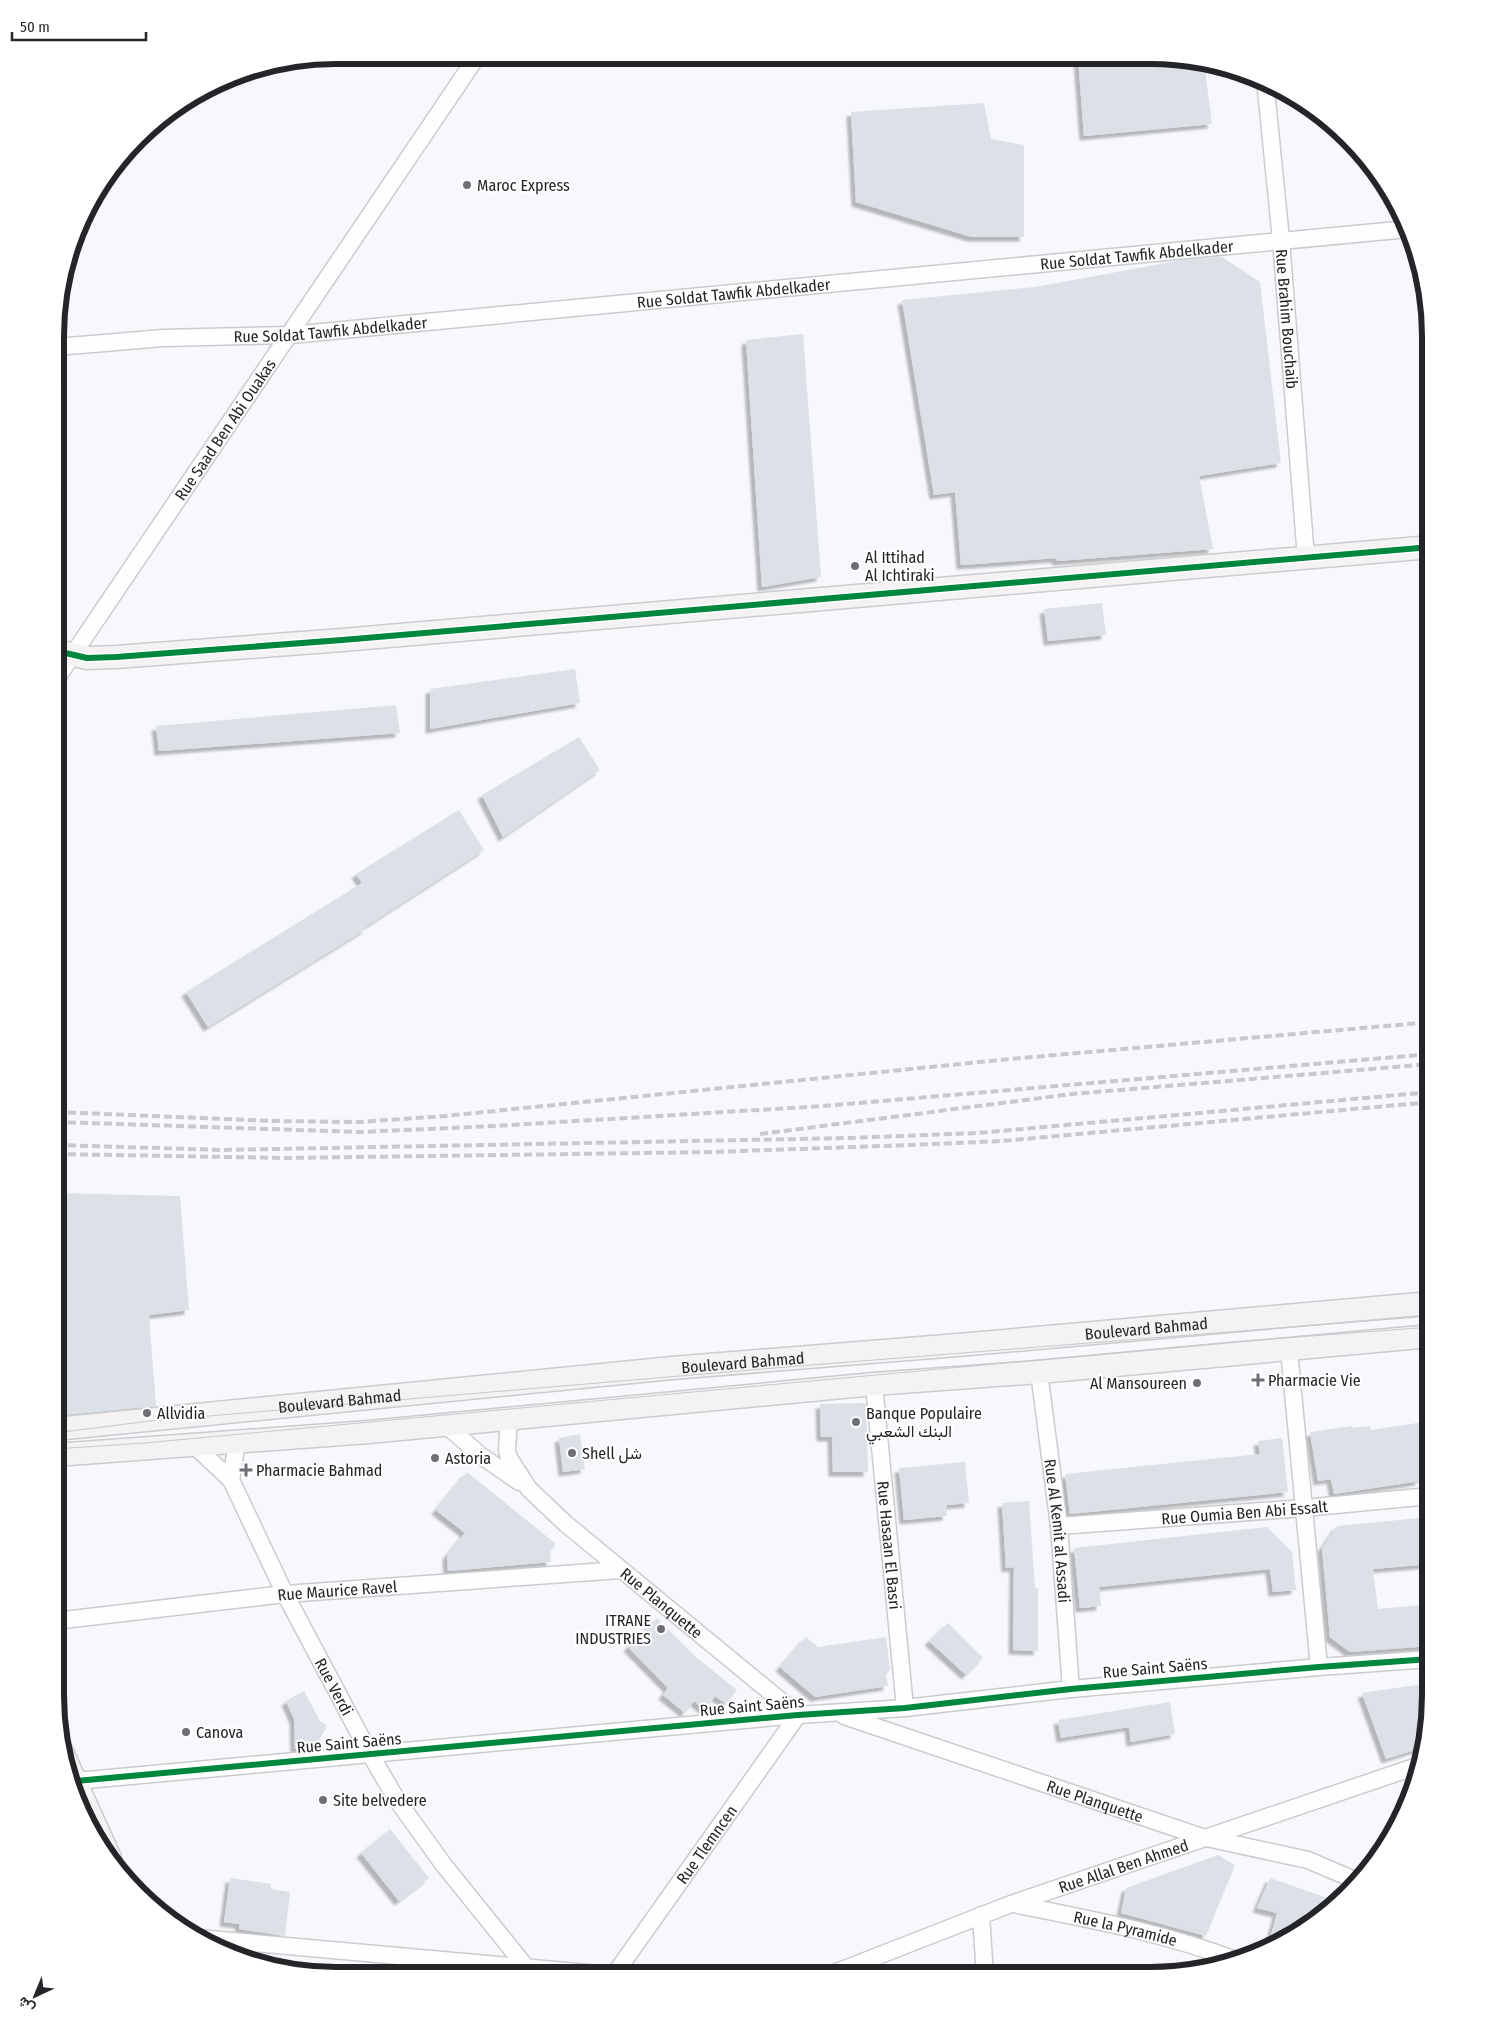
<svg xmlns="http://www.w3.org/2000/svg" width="1486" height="2031" viewBox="0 0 1486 2031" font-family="'Fira Sans Condensed',Vazirmatn,sans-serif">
<defs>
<filter id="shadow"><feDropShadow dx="-4.5" dy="4.5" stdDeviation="1" flood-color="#0004"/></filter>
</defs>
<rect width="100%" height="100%" fill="#f6f8fb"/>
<!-- building -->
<path fill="#dce1e8" filter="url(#shadow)" d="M1078,57H1187L1204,62L1212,124L1084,136Z
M984,103L991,139L1024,145V237H972L856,202L851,112Z
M1222,257L1260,282L1281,463L1199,476L1213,549L1057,561L1056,558L961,565L955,492L934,495L902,300L1035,287L1182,260Z
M803,334L821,577L762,587L746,340Z
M1102,603L1106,635L1048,641L1044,609Z
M575,669L580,703L430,729V689Z
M396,705L400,733L159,751L156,726Z
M579,737L600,770L503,837L482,795Z
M459,810L484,850L365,927L366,929L208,1027L186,992L362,883L356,874Z
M56,1193L180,1196L189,1310L149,1315L156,1406L55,1416Z
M866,1403L868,1472H833L832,1437H821L820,1404Z
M1431,1421L1430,1477L1419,1478L1420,1481L1334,1494L1331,1479L1318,1481L1310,1432L1352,1426V1428L1370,1426L1371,1430Z
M580,1434L585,1469L563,1472L559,1438Z
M1282,1438L1288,1492L1070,1514L1065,1474L1260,1454L1258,1441Z
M965,1462L969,1503L947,1505V1516L904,1520L899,1468Z
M467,1472L556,1544L550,1552L551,1562L448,1571L447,1555L465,1533L436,1510Z
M1029,1501L1035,1588H1038V1651L1013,1650L1014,1567L1006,1568L1002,1503Z
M1430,1517V1564L1373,1569L1378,1609L1430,1604V1646L1350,1652L1330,1637L1322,1548L1337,1526Z
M1267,1527L1292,1552L1296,1590L1273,1592L1270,1569L1099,1587L1101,1606L1080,1608L1074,1548Z
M657,1618L697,1658L737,1690L726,1704L715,1696L705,1710L694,1701L685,1713L663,1695L668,1688L628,1647Z
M948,1623L983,1658L966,1675L929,1641Z
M806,1637L818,1647L886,1637L890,1669L886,1675L888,1686L815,1697L780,1667Z
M1430,1683V1714L1424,1747L1386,1759L1362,1693Z
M304,1691L320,1721L327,1726L314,1749H295L294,1719L286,1701Z
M1170,1702L1175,1734L1131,1742L1129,1727L1061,1738L1058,1720Z
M390,1829L429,1878L399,1901L361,1853Z
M1218,1855L1235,1865L1206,1936L1121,1913L1126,1888Z
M230,1878L271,1884V1889L290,1892L285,1936L239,1929L240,1924L224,1922Z
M1270,1878L1339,1902L1309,1924L1298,1920L1291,1936L1285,1940L1271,1935L1277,1913L1257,1908Z"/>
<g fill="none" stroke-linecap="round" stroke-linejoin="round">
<!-- street casing -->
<g stroke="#cacccf" stroke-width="19">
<g id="street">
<path id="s1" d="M1265,80L1281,240L1306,558"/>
<path id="s2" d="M57,347L163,338L290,335L1408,229"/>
<path id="s3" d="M57,678L478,55"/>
<path d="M1289,1350L1319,1667"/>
<path id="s4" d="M1039,1372L1059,1526L1071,1689"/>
<path id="s5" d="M874,1384L905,1708"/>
<path id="s6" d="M509,1420L507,1450L509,1458L529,1489L566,1524L798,1715"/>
<path d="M446,1425L480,1455L519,1482"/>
<path id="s7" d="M194,1445L231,1480L285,1594L370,1754L397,1800L443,1864L526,1967L535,1974"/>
<path d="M231,1480L237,1441"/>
<path id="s8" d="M1059,1526L1304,1508L1430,1496"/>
<path id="s9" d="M55,1621L285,1594L621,1570"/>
<path id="s10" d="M844,1716L1202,1837L1308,1860L1357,1881"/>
<path d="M76,1781L798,1715L905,1708L1071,1689L1319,1667L1430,1659"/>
<path id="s11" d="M1013,1904C1089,1919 1165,1933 1238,1961"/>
<path d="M981,1915L985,1976"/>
<path d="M199,1938L600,1974"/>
<path id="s12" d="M614,1975L798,1715"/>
<path id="s13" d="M829,1975L1011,1904L1420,1765"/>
</g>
</g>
<!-- secondary casing -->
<g stroke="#cacccf" stroke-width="25">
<g id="secondary">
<path d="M57,651L87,658L116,657L342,640L1431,547"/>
<path id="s14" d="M55,1429L672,1368L970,1344L1431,1303"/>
<path d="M55,1455L369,1432L874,1384L1039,1372L1431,1336"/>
<path d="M62,1752L110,1858"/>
</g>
</g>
<!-- street -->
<use href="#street" stroke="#fefefe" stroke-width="16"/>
<!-- secondary -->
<use href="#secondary" stroke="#f4f2f2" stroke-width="22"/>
<!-- tram -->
<path stroke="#c9c9cb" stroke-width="1" d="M55,1433L150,1421L798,1366L1431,1316
M55,1449L144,1443L1231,1342L1431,1327"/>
<!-- rail -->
<path stroke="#c9c9cb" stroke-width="4" stroke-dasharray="8 4" stroke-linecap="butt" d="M56,1112L271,1121L359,1122L445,1116L1010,1059L1431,1022
M56,1122L360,1132L495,1126L823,1106L1431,1054
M760,1134L1072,1094L1431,1064
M56,1145L223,1150L849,1138L978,1133L1431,1092
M56,1154L286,1158L713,1152L910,1145L1002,1141L1431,1102"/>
<!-- cycleway casing -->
<g stroke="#fff" stroke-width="9">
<path id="cycleway" d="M57,651L87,658L116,657L342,640L1431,547
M76,1781L798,1715L905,1708L1071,1689L1319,1667L1430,1659"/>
</g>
<!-- cycleway -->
<use href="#cycleway" stroke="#00873e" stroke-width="6"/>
</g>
<!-- markers -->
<g fill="#6e6f72" stroke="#fff" stroke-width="2">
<circle cx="467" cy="185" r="5"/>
<circle cx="855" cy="566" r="5"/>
<path d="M1255.5 1372.5h5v5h5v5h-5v5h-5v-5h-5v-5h5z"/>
<circle cx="1197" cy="1383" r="5"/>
<circle cx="147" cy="1413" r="5"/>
<circle cx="856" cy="1422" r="5"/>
<circle cx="572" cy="1453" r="5"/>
<circle cx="435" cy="1458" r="5"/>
<path d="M243.5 1462.5h5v5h5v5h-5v5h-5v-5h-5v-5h5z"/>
<circle cx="661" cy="1629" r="5"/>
<circle cx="186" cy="1732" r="5"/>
<circle cx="323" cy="1800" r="5"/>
</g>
<g text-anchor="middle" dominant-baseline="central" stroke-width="4" stroke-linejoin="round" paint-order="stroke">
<!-- poi labels -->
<g font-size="16" fill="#242528" stroke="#fff" text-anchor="start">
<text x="477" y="185">Maroc Express</text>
<text x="865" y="557">Al Ittihad<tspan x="865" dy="18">Al Ichtiraki</tspan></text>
<text x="1268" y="1380">Pharmacie Vie</text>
<text x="1187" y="1383" text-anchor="end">Al Mansoureen</text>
<text x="157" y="1413">Allvidia</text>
<text x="866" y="1413">Banque Populaire<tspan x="866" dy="18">البنك الشعبي</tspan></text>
<text x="582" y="1453">Shell شل</text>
<text x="445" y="1458">Astoria</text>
<text x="256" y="1470">Pharmacie Bahmad</text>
<text x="651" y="1620" text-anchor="end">ITRANE<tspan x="651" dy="18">INDUSTRIES</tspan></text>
<text x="196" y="1732">Canova</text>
<text x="333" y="1800">Site belvedere</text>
</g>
<!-- street labels -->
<g font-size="16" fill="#242528" stroke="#fff">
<text stroke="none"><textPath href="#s2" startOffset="1084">Rue Soldat Tawfik Abdelkader</textPath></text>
<text stroke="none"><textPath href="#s2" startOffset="679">Rue Soldat Tawfik Abdelkader</textPath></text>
<text stroke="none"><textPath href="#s1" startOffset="240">Rue Brahim Bouchaib</textPath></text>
<text stroke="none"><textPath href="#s2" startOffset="274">Rue Soldat Tawfik Abdelkader</textPath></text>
<text stroke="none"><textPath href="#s3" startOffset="300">Rue Saad Ben Abi Ouakas</textPath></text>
<text stroke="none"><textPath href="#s14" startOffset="1096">Boulevard Bahmad</textPath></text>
<text stroke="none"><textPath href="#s14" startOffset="691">Boulevard Bahmad</textPath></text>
<text stroke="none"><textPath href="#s14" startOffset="286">Boulevard Bahmad</textPath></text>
<text stroke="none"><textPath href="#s8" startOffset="186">Rue Oumia Ben Abi Essalt</textPath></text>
<text stroke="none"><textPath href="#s4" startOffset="160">Rue Al Kemit al Assadi</textPath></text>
<text stroke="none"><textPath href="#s5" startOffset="162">Rue Hasaan El Basri</textPath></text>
<text stroke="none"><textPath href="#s9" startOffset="284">Rue Maurice Ravel</textPath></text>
<text stroke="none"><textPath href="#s6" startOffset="250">Rue Planquette</textPath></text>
<text transform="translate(1155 1668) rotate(-5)">Rue Saint Saëns</text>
<text stroke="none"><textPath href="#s7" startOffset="282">Rue Verdi</textPath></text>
<text transform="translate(752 1706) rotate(-5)">Rue Saint Saëns</text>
<text transform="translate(349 1743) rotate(-5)">Rue Saint Saëns</text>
<text stroke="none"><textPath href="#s10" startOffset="265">Rue Planquette</textPath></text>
<text stroke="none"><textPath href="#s12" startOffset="160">Rue Tlemncen</textPath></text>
<text stroke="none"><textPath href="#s13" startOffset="314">Rue Allal Ben Ahmed</textPath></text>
<text stroke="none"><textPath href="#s11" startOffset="115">Rue la Pyramide</textPath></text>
</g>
</g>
<!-- crop -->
<path d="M0 0H1486V2031H0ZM336 64H1150A272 272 0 0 1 1422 336V1695A272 272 0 0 1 1150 1967H336A272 272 0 0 1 64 1695V336A272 272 0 0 1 336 64Z" fill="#fff" fill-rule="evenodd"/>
<path fill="none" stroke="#242528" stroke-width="6" d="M336 64H1150A272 272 0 0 1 1422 336V1695A272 272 0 0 1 1150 1967H336A272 272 0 0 1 64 1695V336A272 272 0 0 1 336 64Z"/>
<!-- north arrow -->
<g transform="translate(35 1996) rotate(224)" stroke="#ffffff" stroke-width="4" paint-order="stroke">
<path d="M0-4L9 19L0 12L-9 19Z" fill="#242528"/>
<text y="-8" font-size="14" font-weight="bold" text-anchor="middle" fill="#242528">ش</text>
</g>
<!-- scale -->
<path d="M12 32v8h134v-8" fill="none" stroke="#242528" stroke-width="2.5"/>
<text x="20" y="32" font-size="15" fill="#242528" stroke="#ffffff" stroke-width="4" paint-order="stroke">50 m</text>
</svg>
